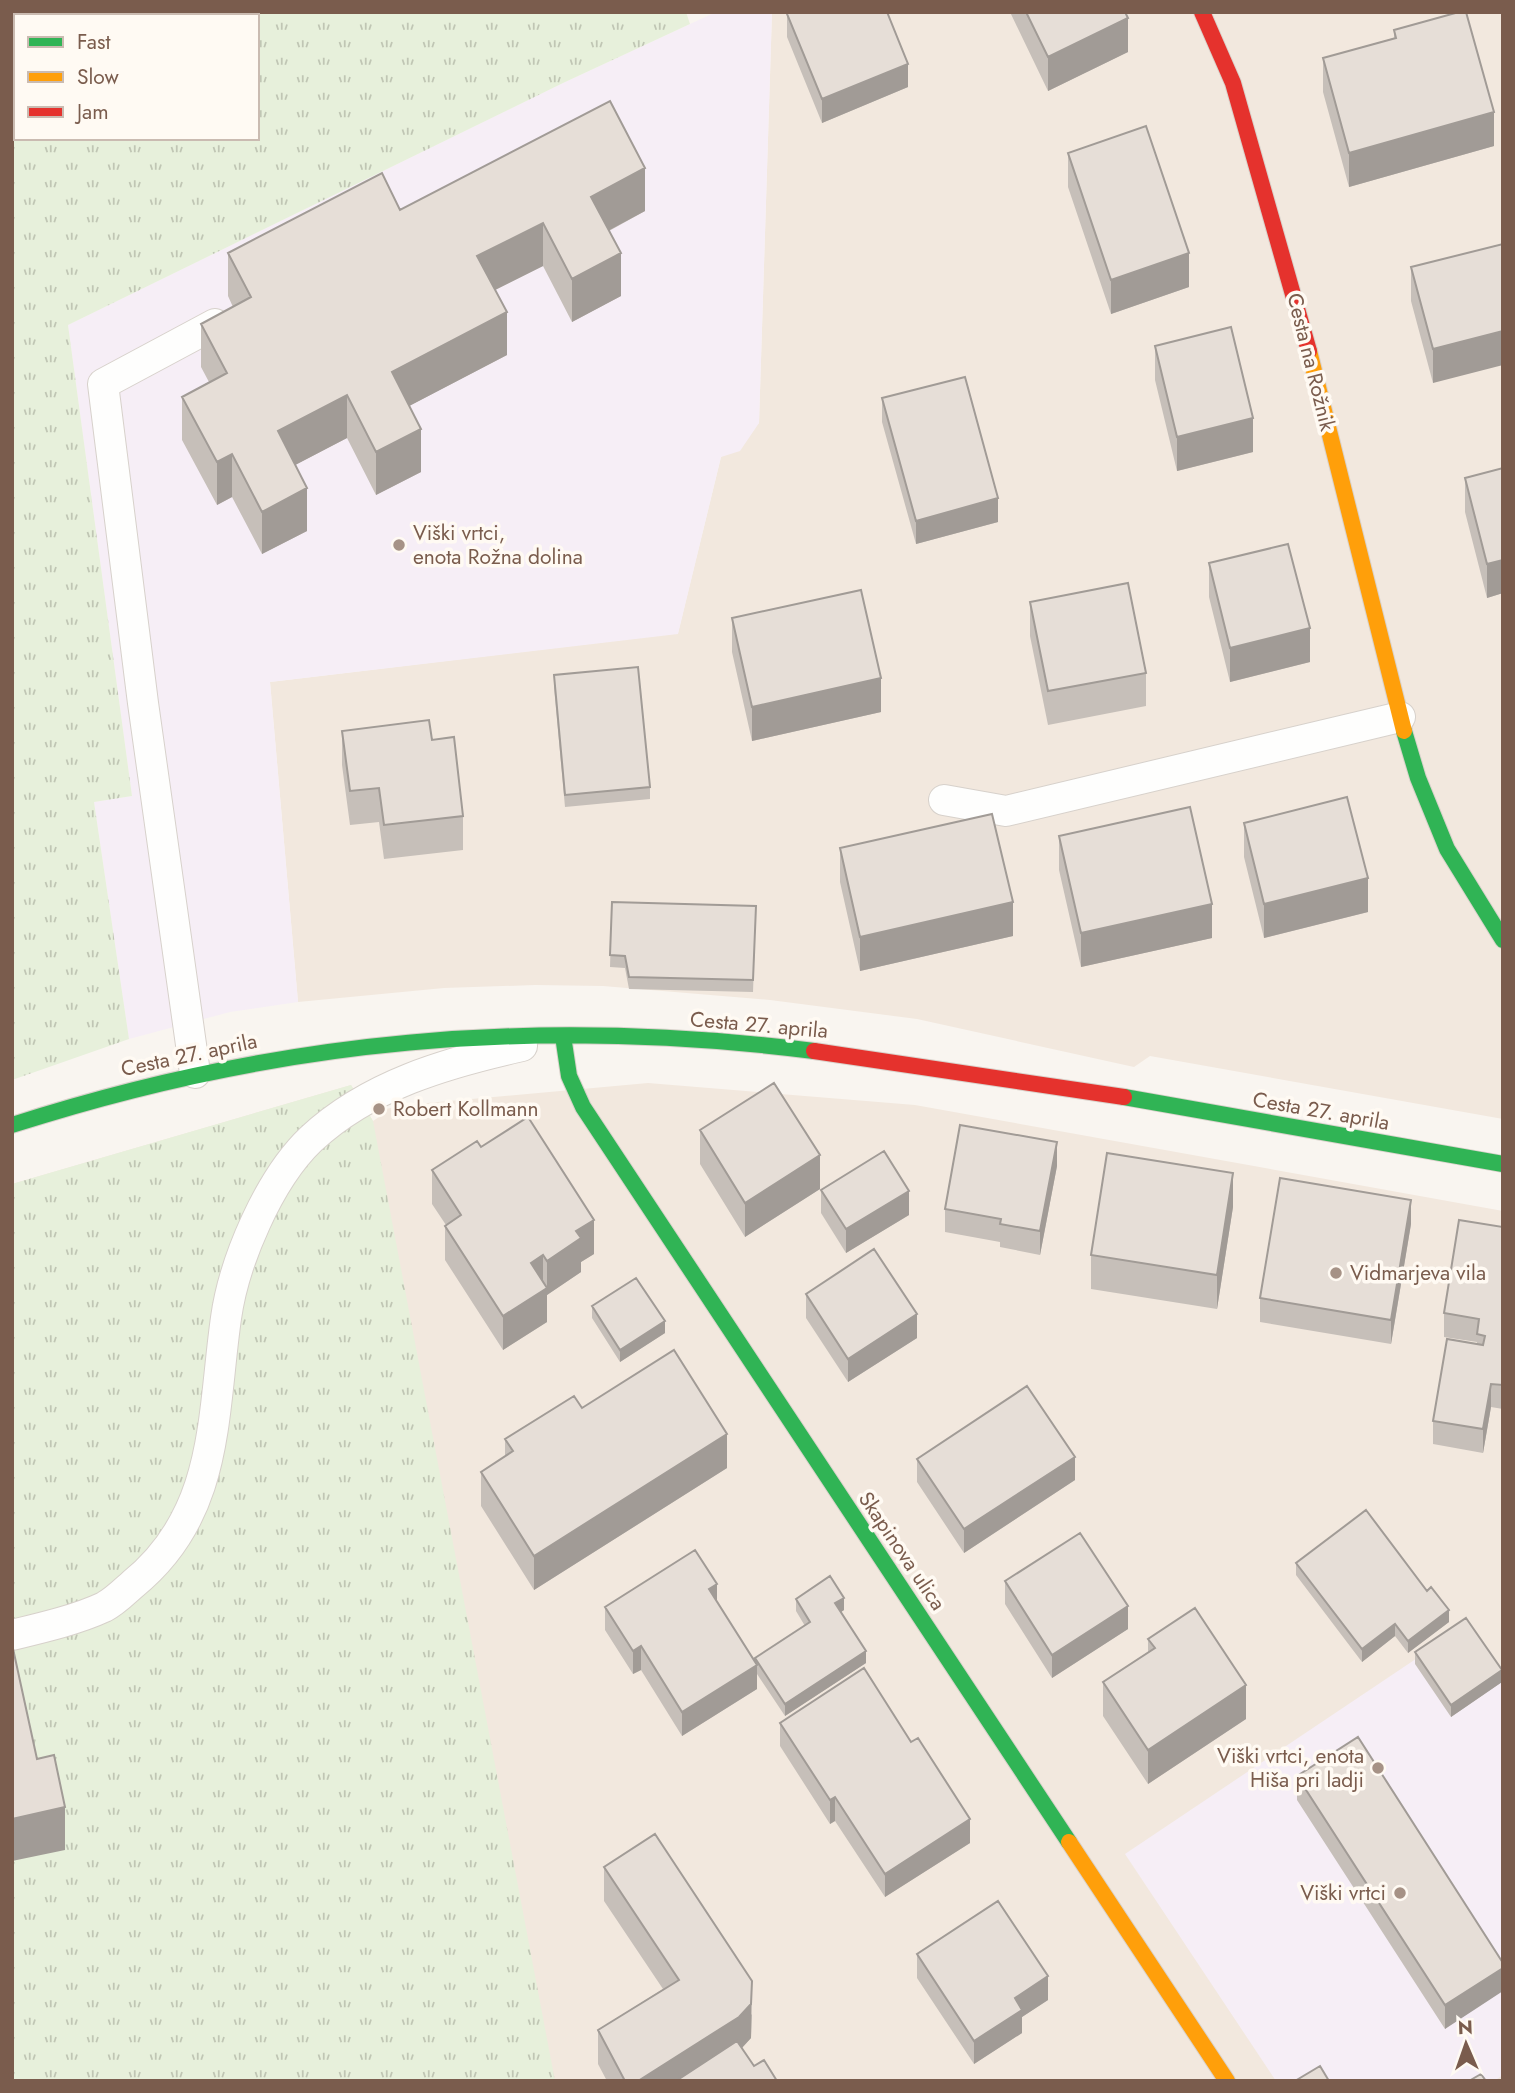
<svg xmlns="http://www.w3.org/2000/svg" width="1515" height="2093" viewBox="0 0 1515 2093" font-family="Jost,sans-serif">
<defs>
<pattern id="grass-tufts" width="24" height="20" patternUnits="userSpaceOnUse" patternTransform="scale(1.75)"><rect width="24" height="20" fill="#e7f0db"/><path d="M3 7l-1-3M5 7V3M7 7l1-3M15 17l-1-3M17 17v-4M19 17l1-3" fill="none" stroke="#c0c6b4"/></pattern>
</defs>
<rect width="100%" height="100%" fill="#f9f5f0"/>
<!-- residential -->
<path fill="#f2e8de" d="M12,12H87L88,16H16V136L12,137Z
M772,12H1503V1119L1150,1056L1134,1067L917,1019L770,1000L603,986L535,985L444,988L298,1002L270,682L678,633L721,457L759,423Z
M648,1083L915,1105L1503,1211V2081H12V1184L351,1085L373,1121L382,1115L381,1110L405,1105Z"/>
<!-- education -->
<path fill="#f6eef6" d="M716,12H772L759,423L740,451L721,457L678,634L270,682L298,1002L230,1012L129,1039L94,802L132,796L68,325L563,83Z
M1468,1624L1503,1682V2075L1494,2081H1276L1125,1854Z"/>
<!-- grass -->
<path fill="url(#grass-tufts)" d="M87,12H686L690,24L563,83L68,325L132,796L94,802L129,1039L12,1080V137L257,138V16H88Z
M351,1085L373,1121L555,2081H12V1184Z"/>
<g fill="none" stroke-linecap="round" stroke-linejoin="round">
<!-- lane casing -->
<g stroke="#d7d1cb" stroke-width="32">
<path id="lane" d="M944,800L1006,811L1400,717
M195,1073L143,703L103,384L215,324
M12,1635C41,1628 76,1620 104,1607C114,1602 124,1592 133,1584C219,1514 212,1417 226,1318C234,1261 269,1179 311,1139C369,1085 446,1063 522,1046"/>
</g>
<!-- fast casing -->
<g stroke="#d9d2cb" stroke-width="18">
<path id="fast" d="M1404,731L1418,778L1447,849L1503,940
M563,1036L569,1076L583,1107L1069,1842
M1124,1097L1503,1164
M12,1125C279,1039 536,1016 814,1051"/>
</g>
<!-- slow casing -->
<g stroke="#d9d2cb" stroke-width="18">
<path id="slow" d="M1309,351L1404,731
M1069,1842L1227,2081"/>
</g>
<!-- jam casing -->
<g stroke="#d9d2cb" stroke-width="18">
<path id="jam" d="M1202,12L1233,83L1309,351
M814,1051L1124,1097"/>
</g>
<!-- lane -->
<use href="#lane" stroke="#fefefd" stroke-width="30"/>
<!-- fast -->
<use href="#fast" stroke="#30b455" stroke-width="16"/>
<!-- slow -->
<use href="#slow" stroke="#ff9f0a" stroke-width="16"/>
<!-- jam -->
<use href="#jam" stroke="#e5322d" stroke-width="16"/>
</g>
<!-- wall -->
<path fill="#c6bfb9" d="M1010,12H1125L1128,52L1048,91Z
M787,14L908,87L822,123L787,37Z
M1394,30L1494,146L1349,187L1323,92V58L1394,38Z
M1068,153L1189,287L1111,314L1068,187Z
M400,210L645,211L609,231L621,296L572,322L543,266L495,290L507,355L409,406L421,472L376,495L347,438L295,465L307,531L262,554L232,497L217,505L182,440V397L209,382L201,367V324L233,307L228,296V253Z
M1503,244L1433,383L1411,301V267Z
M1155,346L1253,452L1177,471L1155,380Z
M882,398L998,522L916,544L882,422Z
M1503,468V593L1487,598L1465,512V478Z
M1209,563L1310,662L1230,682L1209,597Z
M1030,602L1146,673V706L1048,725L1030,636Z
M732,618L881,712L752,741L732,652Z
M554,675L650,787V799L565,807L554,687Z
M342,731L432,740L463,816V850L384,859L379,822L350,825L342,765Z
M1244,823L1368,912L1264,938L1244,857Z
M1059,836L1212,938L1081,967L1059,870Z
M840,848L1013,936L860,971L840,882Z
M612,902L756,906L753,992L629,989L625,968L610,967Z
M700,1130L820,1189L745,1237L700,1164Z
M481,1147L594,1254L581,1262V1272L547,1295V1322L503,1350L445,1260V1226L446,1225L432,1204V1170Z
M1057,1166L1040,1255L1000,1247V1242L945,1232V1209Z
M821,1190L909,1215L846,1253L821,1213Z
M1233,1207L1217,1309L1091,1289V1255Z
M1411,1224L1391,1344L1260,1322V1298Z
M1503,1227V1409L1491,1407L1483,1453L1433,1444V1421L1477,1344V1342L1444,1337V1313Z
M806,1294L917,1338L848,1382L806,1318Z
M592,1306L665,1333L620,1362L592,1318Z
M582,1408L727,1468L534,1590L481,1506V1472L505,1457V1439Z
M917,1459L1075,1480L964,1553L917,1482Z
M1296,1563L1449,1622L1408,1653L1395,1636L1362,1662L1296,1575Z
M1005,1581L1128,1629L1052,1678L1005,1604Z
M796,1599L844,1610L841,1612L866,1663L785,1716L757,1674V1689L682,1736L641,1670L633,1674L605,1630V1607L717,1602L755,1661V1658L805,1626L796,1611Z
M1148,1639L1246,1719L1148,1784L1103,1716V1682L1148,1652Z
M1415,1652L1502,1682L1451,1717L1415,1664Z
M780,1723L970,1843L885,1897L835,1821L830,1824L780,1746Z
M1297,1776L1503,1963L1445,2029L1297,1800Z
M604,1867L752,2015L751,2038L742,2048L754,2066L777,2081H607L598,2064V2030L663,1989L604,1901Z
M917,1954L1048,2000L1022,2017V2033L974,2064L917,1978Z"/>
<!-- shaded-wall -->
<path fill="#a19b96" d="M1128,18V52L1048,91V57Z
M908,64V87L822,123V99Z
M1494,112V146L1349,187V153Z
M645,168V211L591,240V197Z
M543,223V266L477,299V256Z
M621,253V296L572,322V279Z
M1189,253V287L1111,314V280Z
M507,312V355L392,415V372Z
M1503,331V365L1433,383V349Z
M347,395V438L278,474V431Z
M1253,418V452L1177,471V437Z
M421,429V472L376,495V452Z
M232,454V497L217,505V462Z
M307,488V531L262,554V512Z
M998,498V522L916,544V521Z
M1503,560V593L1487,598V564Z
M1310,628V662L1230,682V648Z
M881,678V712L752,741V707Z
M1368,878V912L1264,938V904Z
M1013,902V936L860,971V937Z
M1212,904V938L1081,967V933Z
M1057,1142V1166L1040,1255V1231Z
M820,1155V1189L745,1237V1203Z
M1233,1173V1207L1217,1309V1275Z
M909,1191V1215L846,1253V1229Z
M1411,1200V1224L1391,1344V1320Z
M594,1220V1254L581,1262V1272L547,1295V1261L576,1231Z
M543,1255V1289L531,1263Z
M547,1288V1322L503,1350V1316Z
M917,1314V1338L848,1382V1359Z
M665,1321V1333L620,1362V1350Z
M1491,1384V1407L1483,1453V1429Z
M727,1434V1468L534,1590V1556Z
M1075,1457V1480L964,1553V1529Z
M717,1584V1608L709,1589Z
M844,1598V1610L835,1616V1603Z
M1128,1606V1629L1052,1678V1655Z
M1449,1610V1622L1408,1653V1641Z
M1395,1624V1636L1362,1662V1649Z
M641,1646V1670L633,1674V1651Z
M866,1651V1663L785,1716V1704Z
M757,1665V1689L682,1736V1712Z
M1502,1670V1682L1451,1717V1705Z
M1246,1685V1719L1148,1784V1750Z
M835,1797V1821L830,1824V1800Z
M65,1807V1850L12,1861V1819Z
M970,1819V1843L885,1897V1874Z
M1503,1968V1991L1445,2029V2005Z
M1048,1976V2000L1022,2017V2033L974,2064V2041L1015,1998Z
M752,1981L751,2038L739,2051L692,2081H638Z"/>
<!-- building -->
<path fill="#e6ded7" stroke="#a19b96" stroke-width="2" d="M790,12H887L908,64L822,99L787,14Z
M1026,12H1125L1128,18L1048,57Z
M1459,12H1466L1494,112L1349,153L1323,58L1396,38L1394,30Z
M610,101L645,168L591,197L621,253L572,279L543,223L477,256L507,312L392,372L421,429L376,452L347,395L278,431L307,488L262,512L232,454L217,462L182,397L227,373L201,324L251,297L228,253L382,173L400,210Z
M1146,126L1189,253L1111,280L1068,153Z
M1503,244V331L1433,349L1411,267Z
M1231,327L1253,418L1177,437L1155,346Z
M965,377L998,498L916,521L882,398Z
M1503,468V560L1487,564L1465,478Z
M1288,544L1310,628L1230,648L1209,563Z
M1128,583L1146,673L1048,691L1030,602Z
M861,590L881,678L752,707L732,618Z
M638,667L650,787L565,795L554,675Z
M429,720L432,740L454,737L463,816L384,825L379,788L350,791L342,731Z
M1347,797L1368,878L1264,904L1244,823Z
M1190,807L1212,904L1081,933L1059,836Z
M992,814L1013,902L860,937L840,848Z
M612,902L756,906L753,980L629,977L625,956L610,955Z
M774,1083L820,1155L745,1203L700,1130Z
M528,1117L594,1220L576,1231L581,1238L547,1261L543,1255L531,1263L547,1288L503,1316L445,1226L461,1215L432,1170L477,1141L481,1147Z
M960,1125L1057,1142L1040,1231L1000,1224L1001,1219L945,1209Z
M884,1151L909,1191L846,1229L821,1190Z
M1107,1153L1233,1173L1217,1275L1091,1255Z
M1280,1178L1411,1200L1391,1320L1260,1298Z
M1459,1220L1503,1227V1385L1491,1384L1483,1429L1433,1421L1447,1339L1483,1345L1485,1336L1477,1334L1479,1319L1444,1313Z
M874,1249L917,1314L848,1359L806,1294Z
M636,1278L665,1321L620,1350L592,1306Z
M674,1350L727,1434L534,1556L481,1472L513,1451L505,1439L574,1396L582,1408Z
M1027,1386L1075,1457L964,1529L917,1459Z
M1366,1510L1427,1591L1431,1587L1449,1610L1408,1641L1395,1624L1362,1649L1296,1563Z
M1080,1533L1128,1606L1052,1655L1005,1581Z
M695,1550L717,1584L709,1589L757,1665L682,1712L641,1646L633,1651L605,1607Z
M830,1576L844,1598L835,1603L866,1651L785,1704L755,1658L810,1622L796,1599Z
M1195,1608L1246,1685L1148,1750L1103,1682L1155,1648L1148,1639Z
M1466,1618L1502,1670L1451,1705L1415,1652Z
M12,1644L37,1759L54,1755L65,1807L12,1819Z
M864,1668L911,1742L918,1738L970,1819L885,1874L835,1797L830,1800L780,1723Z
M1358,1737L1503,1963V1968L1445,2005L1297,1776Z
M655,1834L752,1981L751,2004L739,2017L638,2081H625L598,2030L679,1980L604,1867Z
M998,1901L1048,1976L1015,1998L1022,2010L974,2041L917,1954Z
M737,2041L754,2066L764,2060L777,2081H676Z
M1320,2066L1329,2081H1295Z
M1481,2074L1486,2081H1469Z"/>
<!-- markers -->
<g fill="#a69286" stroke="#fffaf3" stroke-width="2.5">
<circle cx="399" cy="545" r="7"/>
<circle cx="379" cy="1109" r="7"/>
<circle cx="1336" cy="1273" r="7"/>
<circle cx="1378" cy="1768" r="7"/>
<circle cx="1400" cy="1893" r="7"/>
</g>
<g text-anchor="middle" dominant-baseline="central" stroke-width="7" stroke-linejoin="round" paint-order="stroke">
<!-- street labels -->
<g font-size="21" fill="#7a5c4d" stroke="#fffaf3">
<text transform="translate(1311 362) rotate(76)">Cesta na Rožnik</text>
<text transform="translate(759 1025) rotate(5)">Cesta 27. aprila</text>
<text transform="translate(189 1055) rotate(-12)">Cesta 27. aprila</text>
<text transform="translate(1321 1111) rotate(10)">Cesta 27. aprila</text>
<text transform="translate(902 1551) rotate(56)">Skapinova ulica</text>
</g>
<!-- poi labels -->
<g font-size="21" fill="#7a5c4d" stroke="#fffaf3" text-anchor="start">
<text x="413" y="533">Viški vrtci,<tspan x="413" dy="24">enota Rožna dolina</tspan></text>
<text x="393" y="1109">Robert Kollmann</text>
<text x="1350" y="1273">Vidmarjeva vila</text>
<text x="1364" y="1756" text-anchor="end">Viški vrtci, enota<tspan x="1364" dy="24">Hiša pri ladji</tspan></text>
<text x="1386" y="1893" text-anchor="end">Viški vrtci</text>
</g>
</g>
<!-- border -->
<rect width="1515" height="2093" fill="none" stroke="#7a5c4d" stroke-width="28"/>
<!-- legend -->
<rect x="14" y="14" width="245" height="126" fill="#fffaf3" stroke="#cabbb1" stroke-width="2"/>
<rect x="28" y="37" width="35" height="10" fill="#30b455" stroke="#cabbb1" stroke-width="2"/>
<text x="77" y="49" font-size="21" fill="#7a5c4d">Fast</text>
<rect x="28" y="72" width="35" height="10" fill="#ff9f0a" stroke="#cabbb1" stroke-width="2"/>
<text x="77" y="84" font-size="21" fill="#7a5c4d">Slow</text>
<rect x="28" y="107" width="35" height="10" fill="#e5322d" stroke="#cabbb1" stroke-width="2"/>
<text x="77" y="119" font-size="21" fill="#7a5c4d">Jam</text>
<!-- north arrow -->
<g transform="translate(1466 2044) rotate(358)" stroke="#fffaf3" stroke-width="5" paint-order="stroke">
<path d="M0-5L12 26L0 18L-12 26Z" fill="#7a5c4d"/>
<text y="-10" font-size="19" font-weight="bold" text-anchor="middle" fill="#7a5c4d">N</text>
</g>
</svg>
